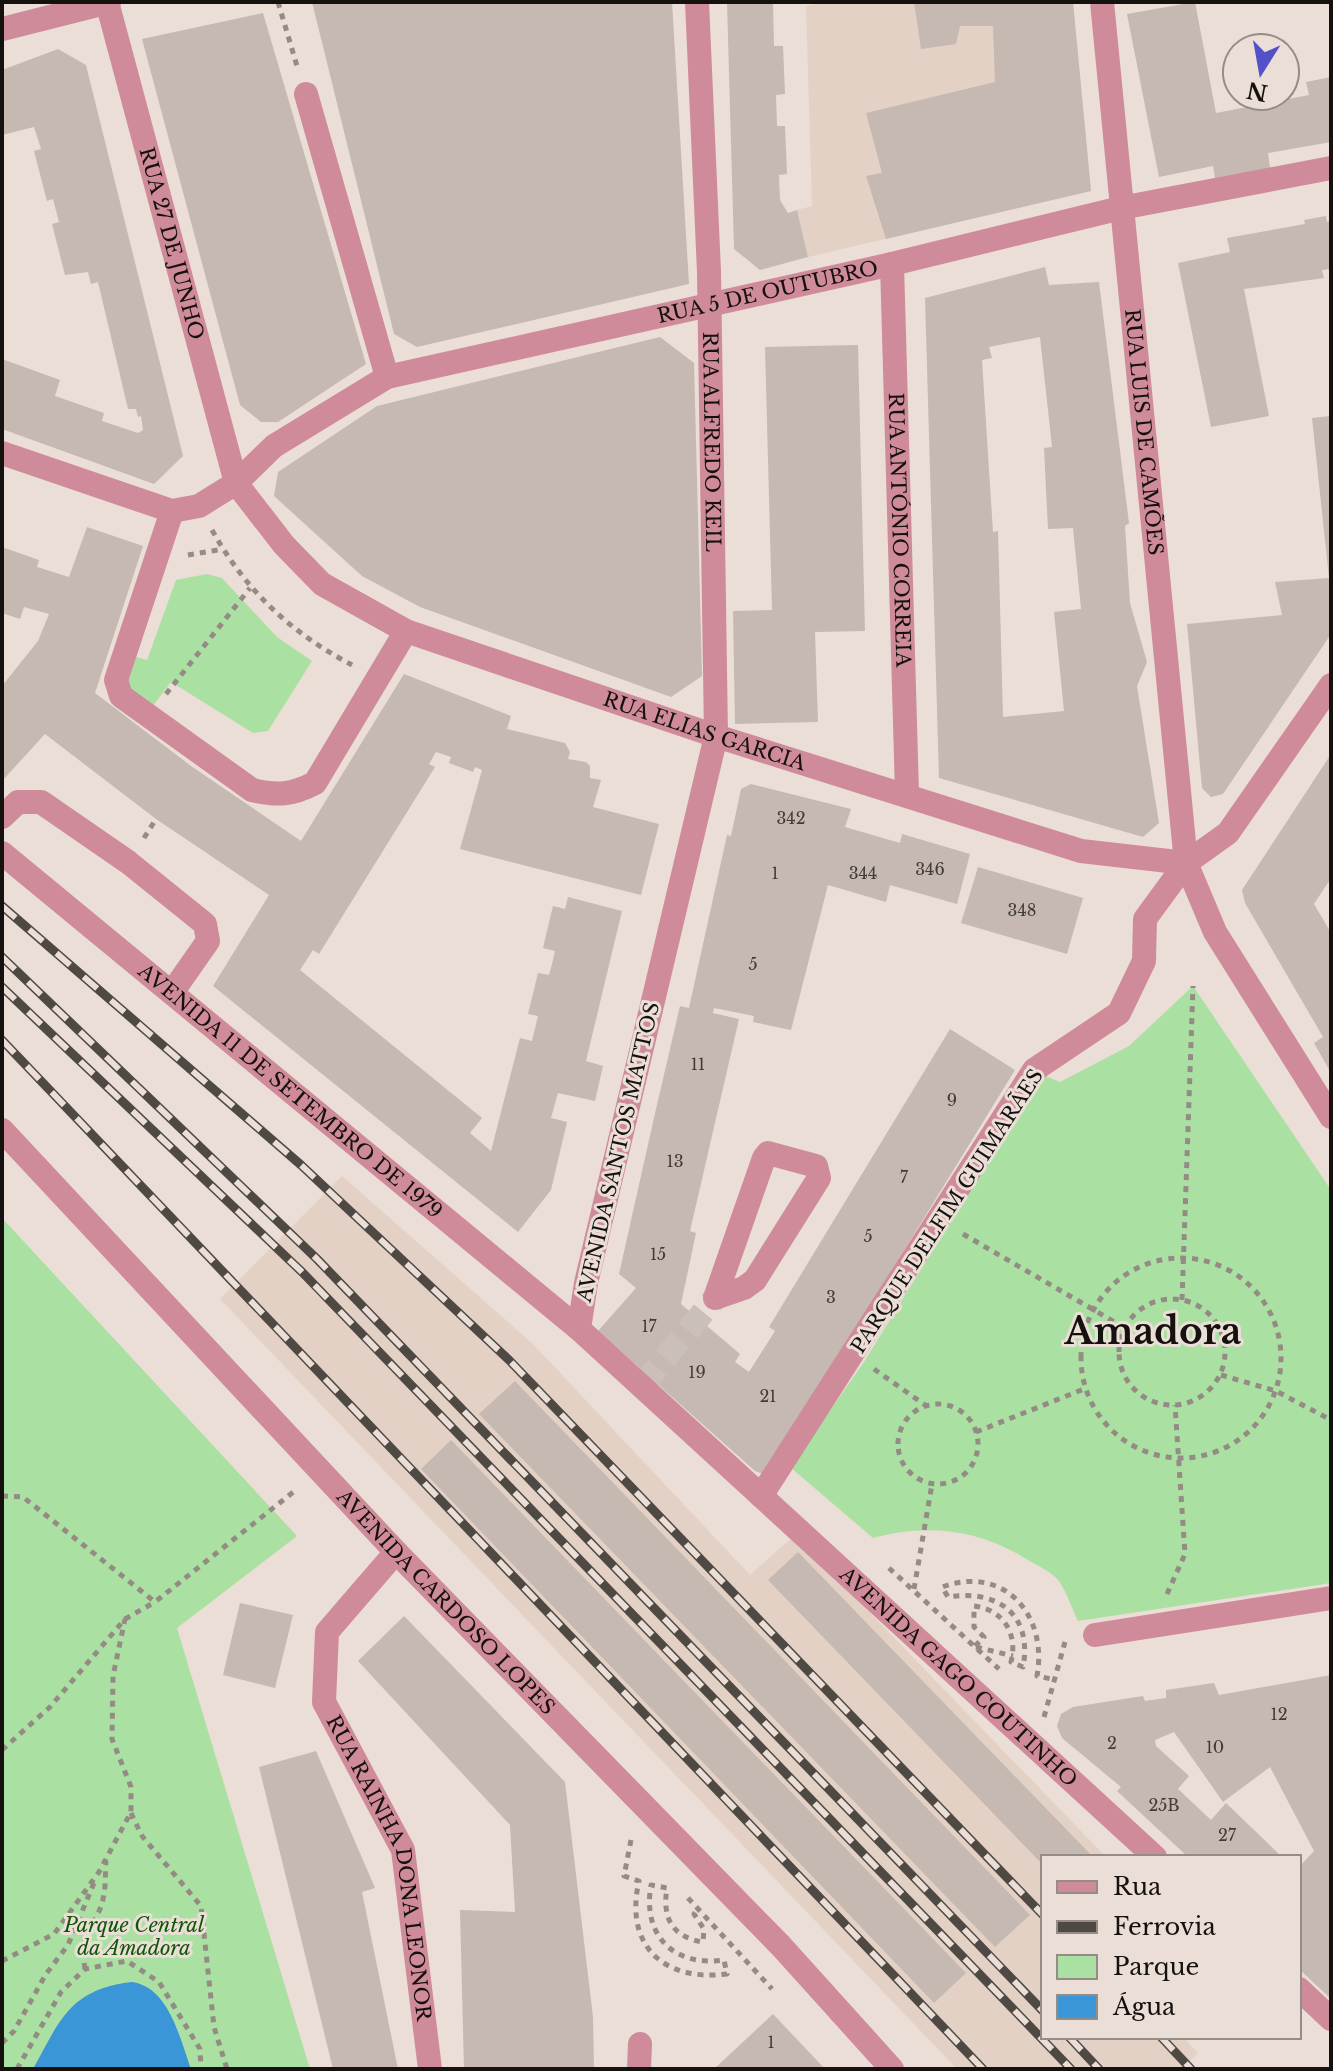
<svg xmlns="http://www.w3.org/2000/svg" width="1333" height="2071" viewBox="0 0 1333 2071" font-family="'Libre Baskerville',serif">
<rect width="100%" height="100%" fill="#eaded7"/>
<!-- built -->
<path fill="#e4d1c5" d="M827,2H1073L1091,191L808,257L797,210L812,206L806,6Z
M342,1176L533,1344L750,1575L795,1535L1106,1857H1043V2037H1183L1198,2053L1182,2069H957L220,1299Z"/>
<!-- green -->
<path fill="#aae1a2" d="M207,574L222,578L277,637L312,661L268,731L253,733L171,682L152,707L126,687L136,657L147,660L176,580Z
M1193,986L1331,1190V1583L1078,1621C1072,1608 1067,1593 1059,1581C1052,1572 1038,1566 1028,1560C979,1529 928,1523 873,1538L790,1467L864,1362L1041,1074L1060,1082L1129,1046Z
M2,1218L297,1536L177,1628L310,2069H2Z"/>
<!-- water -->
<path fill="#3a96d7" d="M132,1982C169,1987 180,2039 191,2069H33C60,2020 70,1989 132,1982Z"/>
<!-- building -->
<path fill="#c5b9b2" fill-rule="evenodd" d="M312,2H672L689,284L417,347L394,334Z
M727,2H773L774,46H783L785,94L776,95L777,126H785L787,174L779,175L780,200L788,213L797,210L808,257L760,270L734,249Z
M914,2H1073L1091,191L886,239L866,176L882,173L866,113L995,82L993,26H960L956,44L921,49Z
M1195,2L1216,113L1309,95L1306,82L1331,77V142L1268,153L1270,168L1215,178L1213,166L1159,177L1127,14Z
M263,13L366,364L278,422H261L240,405L142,39Z
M58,49L86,65L183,456L154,484L2,429V359L60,380L55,396L104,413L102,421L138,433L143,430L141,416L138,417L136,409H128L98,282L91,284L88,272L65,275L52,224L59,222L53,199L47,201L34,151L41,149L34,127L2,135V70Z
M1326,216L1327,222L1331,221V269L1322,270L1324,278L1244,289L1269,416L1211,427L1178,263L1230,252L1227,238L1305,224L1304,220Z
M1045,267L1049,285L1099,282L1129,523L1125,526L1130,603L1147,662L1137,686L1159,823L1143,837L939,778L925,298ZM1040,337L1052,447L1044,448L1048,529L1073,528L1081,609L1054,612L1064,711L1003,717L998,531L993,532L982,360L992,358L989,347Z
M660,337L694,363L702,676L671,697L420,607L362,576L274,496L278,472L377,406Z
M858,345L865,631L815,632L818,722L735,724L733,611L772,610L765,347Z
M1331,416V634L1223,794L1211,797L1202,788L1187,624L1282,615L1275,582L1329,578L1312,418Z
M87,527L143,546L95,693L191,766L301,841L404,674L511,716L507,729L565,743L570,752L568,759L586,762L590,766V778L601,780L593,807L659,824L641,895L460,849L482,770L475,767L473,772L449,763L451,757L436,752L429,764L435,767L319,954L313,950L300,970L482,1118L470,1133L491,1151L520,1038L532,1041L538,1016L528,1014L538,973L549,975L552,964L555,951L543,948L553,906L565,909L568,897L622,911L586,1061L603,1066L595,1101L558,1093L551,1118L567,1122L551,1190L518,1232L213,986L269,895L156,819L45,734L2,781V686L38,641L49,614L24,607L20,619L2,613V547L39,560L37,567L69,577Z
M1331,754V878L1314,904L1331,933V1073L1314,1043L1323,1037L1245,903L1242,890Z
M751,784L851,809L845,827L900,843L902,834L970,854L957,904L890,885L886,902L828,885L791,1030L753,1022L754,1016L714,1008L713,1013L739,1019L690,1231L696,1233L681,1304L740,1354L735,1362L749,1372L775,1331L769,1327L950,1029L1015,1070L766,1475L755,1471L598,1331L636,1288L619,1274L656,1109L680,1006L689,1008L727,835L731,836L741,789Z
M978,867L1083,898L1067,954L961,923Z
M515,1381L1030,1915L995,1947L479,1414Z
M451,1440L966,1973L934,2003L421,1469Z
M798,1552L1093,1857H1043V1865L768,1580Z
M240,1603L293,1615L275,1688L223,1675Z
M404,1616L565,1782L593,2017L594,2069H464L460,1910L515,1912L510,1825L358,1661Z
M1331,1675V1999L1299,1969V1867L1314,1851L1270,1767L1223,1802L1174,1732L1155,1740L1156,1746L1189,1776L1178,1789L1211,1820L1226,1803L1282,1857H1188L1117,1791L1121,1787L1062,1738L1057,1726L1061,1714L1073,1707L1143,1696L1145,1701L1166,1698V1690L1214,1683L1219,1695Z
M316,1751L375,1888L362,1892L398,2069H333L259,1767Z
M773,2014L825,2069H714Z"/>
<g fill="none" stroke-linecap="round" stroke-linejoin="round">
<!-- minor-tunnel -->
<path stroke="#cabfb9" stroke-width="24" stroke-dasharray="24 12" stroke-linecap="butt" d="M642,1386L715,1298"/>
<!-- path -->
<path stroke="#948b85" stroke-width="5" stroke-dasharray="6 6" stroke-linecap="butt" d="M278,2L297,66
M212,530C246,591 290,632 352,665
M188,555L223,549
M166,694L250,588
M144,838L156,819
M963,1234L1125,1328
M1081 1358a100 100 0 1 1 200 0a100 100 0 1 1-200 0Z
M1119 1352a53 53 0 1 1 106 0a53 53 0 1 1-106 0Z
M1182,1300L1193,986
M874,1369L925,1405
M1221,1375L1276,1391L1331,1420
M898 1444a40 40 0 1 1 80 0a40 40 0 1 1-80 0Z
M976,1432L1084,1389
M2,1496L23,1497L155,1602L297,1489
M889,1568L999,1669
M914,1589L932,1484
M1167,1594L1185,1554L1175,1405
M975,1646L984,1637L974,1627V1606C1004,1610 1018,1634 1011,1662L1023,1667C1033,1614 997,1589 948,1597L942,1587C1005,1564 1048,1616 1037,1676L1056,1680
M976,1647L1013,1656
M1044,1717L1065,1642
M2,1750L50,1707L125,1619L155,1602
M131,1813L142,1836L201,1906L214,2027L227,2069
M631,1840L624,1876L639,1881C624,1945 663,1982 727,1974L724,1960C674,1967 642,1936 651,1885L667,1888C662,1918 672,1937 703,1942L704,1929L694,1914L698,1909
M688,1898L772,1989
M2,1961L54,1934L99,1872L131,1812V1787L112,1739L113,1676L125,1619
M85,1969C78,1923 98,1930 104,1894C106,1883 105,1871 106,1861
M2,2043L14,2031L46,1974L68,1945L94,1883
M17,2069L61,1992L85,1969L127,1961L159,1982L200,2049L201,2069"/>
<!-- minor -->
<g stroke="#cf8b99" stroke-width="24">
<path id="s1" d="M107,2L236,483L284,545L322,584L406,631L716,736L1081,851L1186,863"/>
<path id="s2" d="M697,2L709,272L716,736L586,1283L579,1329L1155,1857"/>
<path id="s3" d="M1102,2L1186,863L1215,932L1331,1117"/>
<path d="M2,29L109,2"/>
<path d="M306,94L387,377"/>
<path id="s4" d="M892,264L907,794"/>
<path id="s5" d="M2,453L172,511L199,506L236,483L274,446L387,377L892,264L1121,208L1331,168"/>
<path d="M172,511L116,680L121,696L252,790C277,796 292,795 315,783L406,631"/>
<path d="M2,817L18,802H41L128,862L205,924L208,941L173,991"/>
<path id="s6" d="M2,853L579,1329"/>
<path id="s7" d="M2,1130L396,1552L781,1946L892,2069"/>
<path d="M768,1153L816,1166L819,1178L755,1280L744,1288L715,1298L764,1158Z"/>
<path d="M761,1496L1034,1070L1119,1013L1144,961L1145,919L1186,863L1228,833L1331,685"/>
<path id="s8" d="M396,1552L327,1632L324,1702L403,1850L430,2069"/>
<path d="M1095,1635L1331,1598"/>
<path d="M1299,1989L1331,2019"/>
<path d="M639,2069L640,2044"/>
</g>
<!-- rail casing -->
<g stroke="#4f4944" stroke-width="9">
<path id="rail" d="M2,906L301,1165L509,1360L1043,1915
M2,957L317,1259L1043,2011
M2,987L302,1272L1071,2069
M2,1040L983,2069
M1069,2037L1099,2069
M1161,2037L1191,2069"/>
</g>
<!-- rail -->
<use href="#rail" stroke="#eaded7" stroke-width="6" stroke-dasharray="18" stroke-linecap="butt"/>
</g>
<g text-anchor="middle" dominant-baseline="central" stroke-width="6" stroke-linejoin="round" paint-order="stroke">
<!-- number labels -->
<g font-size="16" fill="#413b37">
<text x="791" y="818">342</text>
<text x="930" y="869">346</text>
<text x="775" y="873">1</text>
<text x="863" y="873">344</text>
<text x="1022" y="910">348</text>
<text x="753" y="964">5</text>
<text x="698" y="1064">11</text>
<text x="952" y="1100">9</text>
<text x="675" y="1161">13</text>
<text x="904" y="1177">7</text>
<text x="868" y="1236">5</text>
<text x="658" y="1254">15</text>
<text x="831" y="1297">3</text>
<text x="649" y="1326">17</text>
<text x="697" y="1372">19</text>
<text x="768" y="1396">21</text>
<text x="1279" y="1714">12</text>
<text x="1112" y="1743">2</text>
<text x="1215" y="1747">10</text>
<text x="1164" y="1805">25B</text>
<text x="1227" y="1835">27</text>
<text x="771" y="2042">1</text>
</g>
<!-- street labels -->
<g font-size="20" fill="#15110e" stroke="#eaded7">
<text stroke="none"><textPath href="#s1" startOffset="250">RUA 27 DE JUNHO</textPath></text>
<text stroke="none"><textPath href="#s5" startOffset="826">RUA 5 DE OUTUBRO</textPath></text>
<text stroke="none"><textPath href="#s3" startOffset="432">RUA LUIS DE CAMÕES</textPath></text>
<text stroke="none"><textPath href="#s2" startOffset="440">RUA ALFREDO KEIL</textPath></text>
<text stroke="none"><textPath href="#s4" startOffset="266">RUA ANTÓNIO CORREIA</textPath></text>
<text stroke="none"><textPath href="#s1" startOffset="1042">RUA ELIAS GARCIA</textPath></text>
<text stroke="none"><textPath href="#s6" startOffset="374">AVENIDA 11 DE SETEMBRO DE 1979</textPath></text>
<text transform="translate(618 1152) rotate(-77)">AVENIDA SANTOS MATTOS</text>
<text transform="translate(947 1211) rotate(-57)">PARQUE DELFIM GUIMARÃES</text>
<text stroke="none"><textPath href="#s7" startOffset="648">AVENIDA CARDOSO LOPES</textPath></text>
<text stroke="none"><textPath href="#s2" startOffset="1858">AVENIDA GAGO COUTINHO</textPath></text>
<text stroke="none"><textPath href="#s8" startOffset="354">RUA RAINHA DONA LEONOR</textPath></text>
</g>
<!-- park labels -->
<g font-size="20" font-style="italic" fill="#0e5605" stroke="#eaded7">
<text x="134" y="1925">Parque Central<tspan x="134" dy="23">da Amadora</tspan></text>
</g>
<!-- town labels -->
<g font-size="36" font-weight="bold" fill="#15110e" stroke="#eaded7">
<text x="1153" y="1331">Amadora</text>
</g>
</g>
<!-- border -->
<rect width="1333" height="2071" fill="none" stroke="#15110e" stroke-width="8"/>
<!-- legend -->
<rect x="1041" y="1855" width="260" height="184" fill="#eaded7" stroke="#958c87" stroke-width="2"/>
<rect x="1057" y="1881" width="40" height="12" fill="#cf8b99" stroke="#958c87" stroke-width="2"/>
<text x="1113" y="1895" font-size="24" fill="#15110e">Rua</text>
<rect x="1057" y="1921" width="40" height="12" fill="#4f4944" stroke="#958c87" stroke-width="2"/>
<text x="1113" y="1935" font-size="24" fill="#15110e">Ferrovia</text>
<rect x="1057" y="1955" width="40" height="24" fill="#aae1a2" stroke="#958c87" stroke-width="2"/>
<text x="1113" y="1975" font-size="24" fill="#15110e">Parque</text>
<rect x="1057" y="1995" width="40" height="24" fill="#3a96d7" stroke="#958c87" stroke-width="2"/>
<text x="1113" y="2015" font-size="24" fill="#15110e">Água</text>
<!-- north arrow -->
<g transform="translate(1261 72) rotate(191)"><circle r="38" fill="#eaded7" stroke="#958c87" stroke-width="2"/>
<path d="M0-6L14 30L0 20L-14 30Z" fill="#5351c9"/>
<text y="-12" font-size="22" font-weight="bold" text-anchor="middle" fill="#15110e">N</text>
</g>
</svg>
